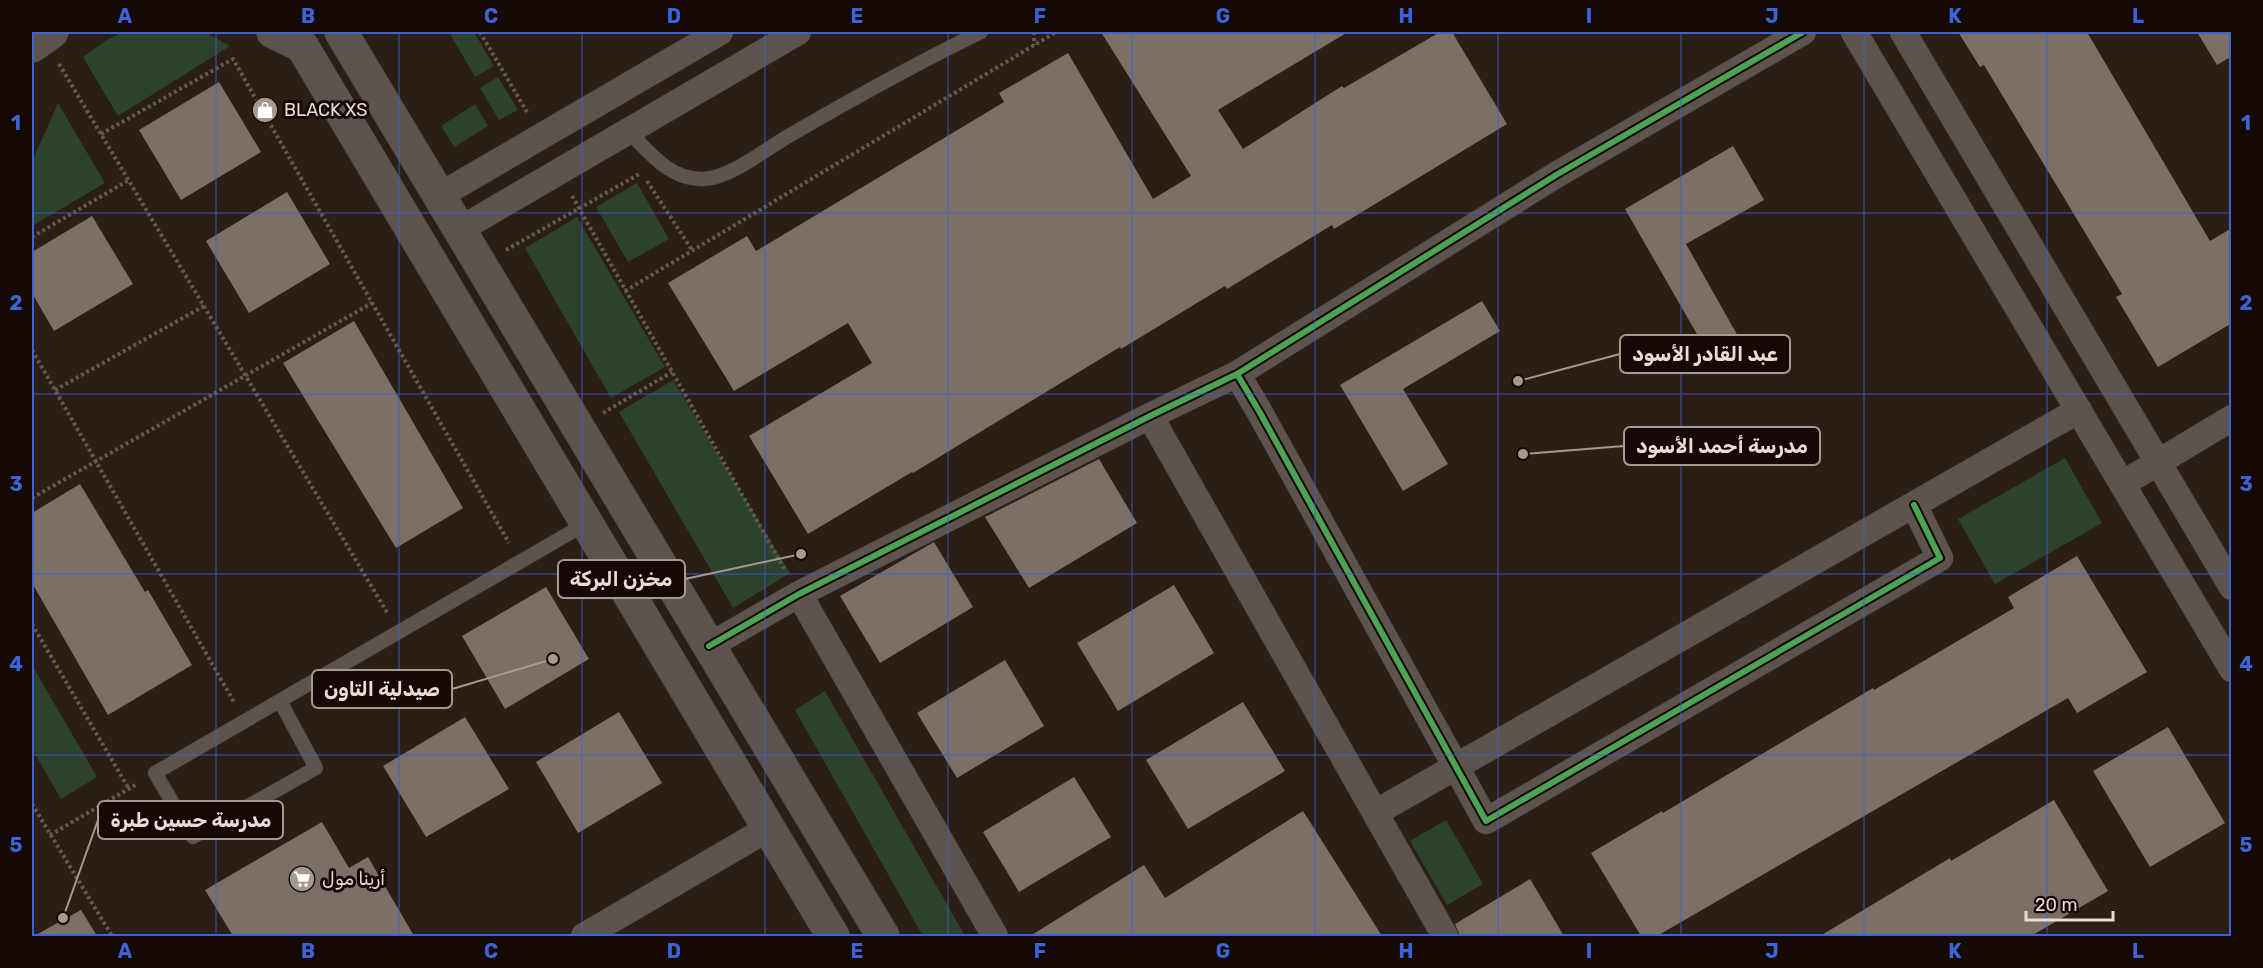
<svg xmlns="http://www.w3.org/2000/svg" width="2263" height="968" viewBox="0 0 2263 968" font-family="Rubik,'Noto Sans Arabic',sans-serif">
<rect width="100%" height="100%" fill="#2b1e15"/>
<!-- green -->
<path fill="#2c422d" d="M123,32H205L230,46L118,116L83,57L107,40Z
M449,32H474L494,66L475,77Z
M498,77L518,110L499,120L480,88Z
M58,103L105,183L32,226V162Z
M475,104L488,126L454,147L441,126Z
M637,183L669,239L628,262L596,207Z
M577,217L665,367L611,398L525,248Z
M673,380L790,573L733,608L619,412Z
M2065,458L2102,523L1995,584L1958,519Z
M32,665L97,777L61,799L32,749Z
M825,691L965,936H923L795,710Z
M1446,820L1483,884L1447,905L1410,841Z"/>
<!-- building -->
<path fill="#7b6f68" d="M1101,32H1348L1218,110L1243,149L1342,86L1344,88L1440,32H1452L1507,124L1334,229L1332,225L1227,289L1225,286L1121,349L1120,347L913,473L912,472L808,534L749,436L872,363L848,323L734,391L668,283L747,236L756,251L1004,102L999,93L1068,53L1153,199L1191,176Z
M1958,32H2087L2210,241L2232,228V323L2158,367L2116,297L2122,294L1984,65L1980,67Z
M2197,32H2232V56L2217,65Z
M219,82L261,152L181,200L139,130Z
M1733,146L1764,200L1686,244L1739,338L1709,355L1625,209Z
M287,192L330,264L249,313L206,241Z
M92,216L133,284L54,331L32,293V252Z
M1482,301L1500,331L1403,389L1448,464L1403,491L1340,385Z
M354,321L463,508L396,548L283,363Z
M1099,459L1137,523L1029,588L985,517Z
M80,484L145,592L148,590L192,665L108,715L32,583V513Z
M934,542L973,607L880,663L840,596Z
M2077,556L2147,672L2077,713L2068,698L1657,936H1641L1591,853L1662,811L1663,813L1873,688L1874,690L2014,608L2008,597Z
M1174,585L1214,653L1118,711L1077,643Z
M546,587L589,659L505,709L462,636Z
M1005,660L1044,726L957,778L917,713Z
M1243,702L1285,771L1188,829L1146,760Z
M619,712L662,783L578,833L536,762Z
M465,717L509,789L426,837L383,766Z
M2168,727L2225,823L2150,867L2093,771Z
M1074,777L1111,837L1019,892L983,832Z
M2054,800L2108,891L2031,936H1820L1950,858L1951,861Z
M1303,811L1382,936H1030L1144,865L1165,898Z
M322,822L349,868L368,857L414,936H233L205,890Z
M1530,879L1564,936H1460L1455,924Z
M81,910L97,936H34Z"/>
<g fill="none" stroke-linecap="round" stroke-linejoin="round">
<!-- lane casing -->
<g stroke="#423831" stroke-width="15">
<path id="lane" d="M628,131C649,152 670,180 703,179C730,179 768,147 792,134C854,98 917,63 981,32
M280,701L316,768L193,837L155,773L587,523"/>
</g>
<!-- street casing -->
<g stroke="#423831" stroke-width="27">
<path id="street" d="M1854,32L2232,669
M1903,32L2232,587
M439,196L720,32
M459,230L798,32
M1237,374L1259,411L1486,821L1940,558L1914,505
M1150,416L1445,936
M2122,484L2232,418
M799,594L995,936
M709,646L799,594L1150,416L1237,374L1556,175L1803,32
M1375,813L2079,410
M584,936L769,828"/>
</g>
<!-- secondary casing -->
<g stroke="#423831" stroke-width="34">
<path id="secondary" d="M273,32L302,46L833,936
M341,32L883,936
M32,46L52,32"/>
</g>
<!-- path -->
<path stroke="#615952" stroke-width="4" stroke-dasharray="3 3" stroke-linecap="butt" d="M480,32L527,112
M1034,32V45
M59,64L388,614
M101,134L233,59L509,543
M647,181L692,250
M572,196L785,570
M32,237L129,180
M506,250L641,173
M625,291L1056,32
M32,350L234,702
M55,390L204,306
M603,413L672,372
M32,498L372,303
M32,624L129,789
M32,804L112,936
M50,835L137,784"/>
<!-- lane -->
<use href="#lane" stroke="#5d544d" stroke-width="14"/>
<!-- street -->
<use href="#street" stroke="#5d544d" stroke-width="26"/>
<!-- secondary -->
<use href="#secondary" stroke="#5d544d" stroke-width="33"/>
<!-- cycleway casing -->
<g stroke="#140904" stroke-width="10">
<path id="cycleway" d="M1237,374L1259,411L1486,821L1940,558L1914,505
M709,646L799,594L1150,416L1237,374L1556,175L1803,32"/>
</g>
<!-- cycleway -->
<use href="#cycleway" stroke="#4ca352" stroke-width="6"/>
</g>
<!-- grid -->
<path fill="none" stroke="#3c63d7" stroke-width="1.5" stroke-opacity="0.55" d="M216,32V936M399,32V936M582,32V936M765,32V936M948,32V936M1132,32V936M1315,32V936M1498,32V936M1681,32V936M1864,32V936M2047,32V936M32,213H2232M32,394H2232M32,574H2232M32,755H2232"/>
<!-- icons -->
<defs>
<g id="shop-disc" transform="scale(1.35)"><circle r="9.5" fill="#a89990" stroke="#140904"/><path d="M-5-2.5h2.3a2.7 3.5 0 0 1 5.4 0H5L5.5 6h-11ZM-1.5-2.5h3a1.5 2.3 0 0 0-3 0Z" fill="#fff"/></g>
<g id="supermarket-disc" transform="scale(1.35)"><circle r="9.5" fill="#a89990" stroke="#140904"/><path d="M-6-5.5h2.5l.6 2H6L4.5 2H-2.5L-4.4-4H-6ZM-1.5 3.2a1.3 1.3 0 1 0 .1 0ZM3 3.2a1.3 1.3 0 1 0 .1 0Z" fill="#fff"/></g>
</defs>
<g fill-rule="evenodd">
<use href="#shop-disc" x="265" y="110"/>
<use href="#supermarket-disc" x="302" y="879"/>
</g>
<g text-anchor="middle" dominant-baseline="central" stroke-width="6" stroke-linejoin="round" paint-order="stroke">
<!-- poi labels -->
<g font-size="18" fill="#ebdbd2" stroke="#140904" text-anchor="start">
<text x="284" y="110">BLACK XS</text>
<text x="322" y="879">أرينا مول</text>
</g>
</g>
<!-- callouts -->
<path fill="none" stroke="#a89990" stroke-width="2" d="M1518 381L1620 354M1523 454L1624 446M801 554L685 579M553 659L452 689M63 918L98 820"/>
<g fill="#a89990" stroke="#140904" stroke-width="2">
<circle cx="1518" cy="381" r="6"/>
<circle cx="1523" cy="454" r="6"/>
<circle cx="801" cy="554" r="6"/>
<circle cx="553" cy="659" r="6"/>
<circle cx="63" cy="918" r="6"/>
</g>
<g fill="#140904" stroke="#a89990" stroke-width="2">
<rect x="1620" y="335" width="170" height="38" rx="6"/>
<rect x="1624" y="427" width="196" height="38" rx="6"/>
<rect x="558" y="560" width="127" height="38" rx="6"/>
<rect x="312" y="670" width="140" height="38" rx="6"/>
<rect x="98" y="801" width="185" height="38" rx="6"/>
</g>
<g font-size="20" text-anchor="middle" font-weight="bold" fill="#ebdbd2">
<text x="1705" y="361">عبد القادر الأسود</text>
<text x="1722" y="453">مدرسة أحمد الأسود</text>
<text x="621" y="586">مخزن البركة</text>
<text x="382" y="696">صيدلية التاون</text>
<text x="191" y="827">مدرسة حسين طبرة</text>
</g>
<!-- border -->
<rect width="2263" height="968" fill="none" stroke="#140904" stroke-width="66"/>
<!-- scale -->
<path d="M2026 911v9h87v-9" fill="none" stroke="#ebdbd2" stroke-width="3"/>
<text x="2035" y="911" font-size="18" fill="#ebdbd2" stroke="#140904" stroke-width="4.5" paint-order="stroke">20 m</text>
<rect x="33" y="33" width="2197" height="902" fill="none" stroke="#3c63d7" stroke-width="2"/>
<g font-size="20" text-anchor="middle" font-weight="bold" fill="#3c63d7">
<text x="125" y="23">A</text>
<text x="308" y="23">B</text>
<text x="491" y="23">C</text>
<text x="674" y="23">D</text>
<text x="857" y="23">E</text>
<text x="1040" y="23">F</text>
<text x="1223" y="23">G</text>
<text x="1406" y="23">H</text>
<text x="1589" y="23">I</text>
<text x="1772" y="23">J</text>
<text x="1955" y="23">K</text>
<text x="2138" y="23">L</text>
<text x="16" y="130">1</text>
<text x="2246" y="130">1</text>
<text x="16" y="310">2</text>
<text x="2246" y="310">2</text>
<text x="16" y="491">3</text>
<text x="2246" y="491">3</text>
<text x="16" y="671">4</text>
<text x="2246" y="671">4</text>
<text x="16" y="852">5</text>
<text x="2246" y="852">5</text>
<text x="125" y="958">A</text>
<text x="308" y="958">B</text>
<text x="491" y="958">C</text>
<text x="674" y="958">D</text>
<text x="857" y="958">E</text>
<text x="1040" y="958">F</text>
<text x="1223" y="958">G</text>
<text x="1406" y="958">H</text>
<text x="1589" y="958">I</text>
<text x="1772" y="958">J</text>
<text x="1955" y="958">K</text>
<text x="2138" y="958">L</text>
</g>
</svg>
